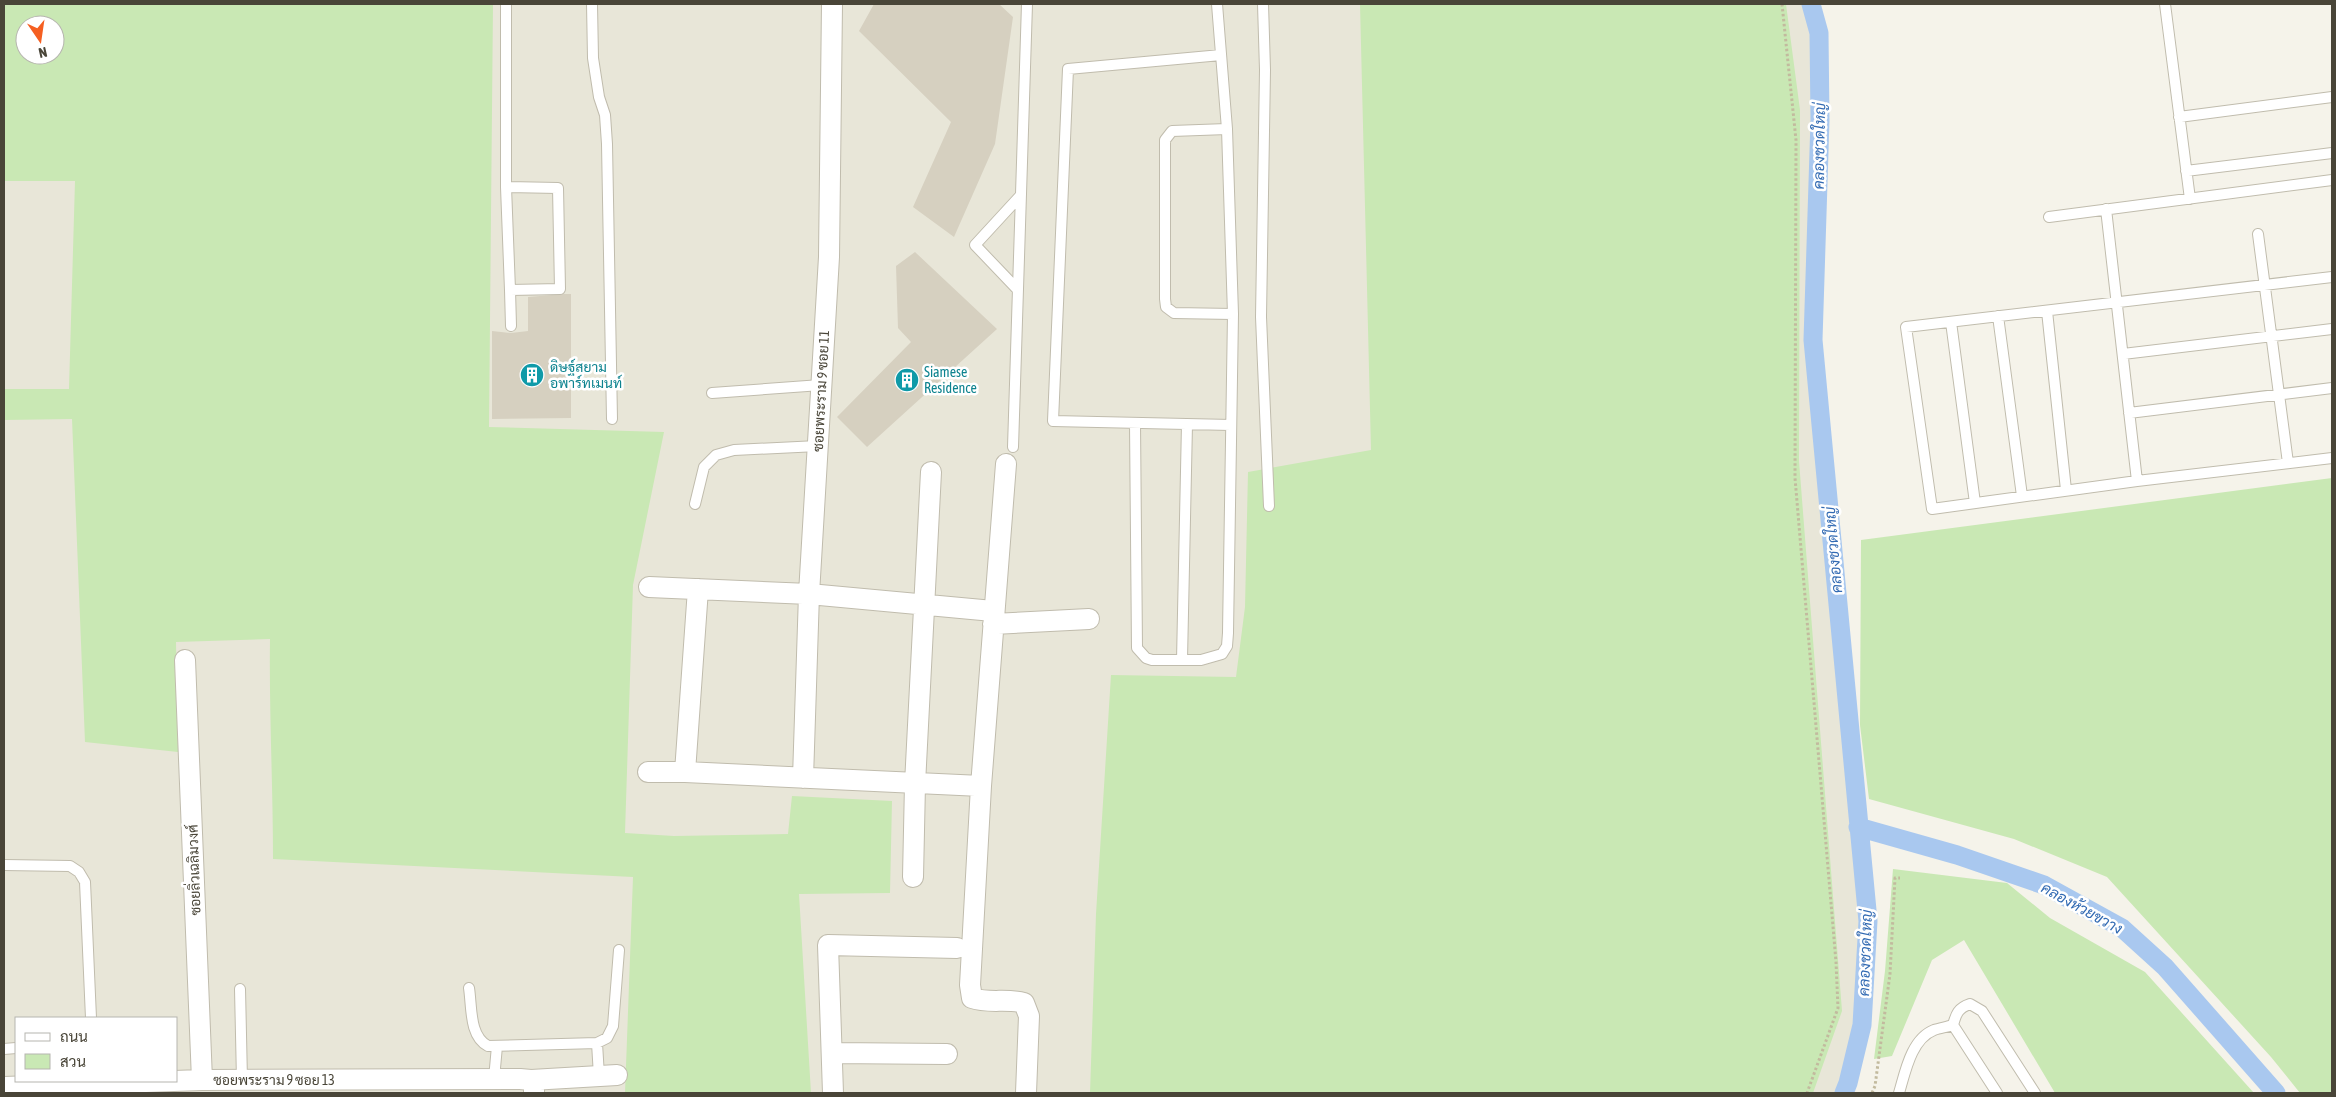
<svg xmlns="http://www.w3.org/2000/svg" width="2336" height="1097" viewBox="0 0 2336 1097" font-family="'Asap Condensed',Sarabun,sans-serif">
<rect width="100%" height="100%" fill="#f5f3ea"/>
<!-- residential -->
<path fill="#e8e6d8" fill-rule="evenodd" d="M4,4H1811L1819,33L1820,120L1813,340L1868,921L1862,1025L1848,1083L1844,1093H4ZM25,25H55V55H25ZM16,1018H176V1081H16Z"/>
<!-- green -->
<path fill="#c9e8b4" fill-rule="evenodd" d="M4,4H493L489,427L664,432L633,585L625,833L674,836L788,834L792,796L892,801L890,893L799,894L811,1093H625L633,877L273,859C273,786 269,712 270,639L176,642L178,752L85,742L72,419L4,420V389H69L75,181H4ZM25,25H55V55H25Z
M1360,4H1786L1800,110L1799,461L1842,1011L1813,1093H1090L1096,914L1111,675L1236,677L1245,607L1248,472L1371,450Z
M2332,478V1093H2300L2271,1057L2107,877L2014,839L1869,799L1860,725L1861,540Z
M1893,869L2007,883L2050,918L2145,972L2254,1093H2055L1964,940L1932,960L1892,1056L1874,1059L1885,971Z"/>
<g fill="none" stroke-linecap="round" stroke-linejoin="round">
<!-- canal -->
<path stroke="#a9c8ef" stroke-width="19" d="M1811,4L1819,33L1820,120L1813,340L1868,921L1862,1025L1848,1083L1844,1093
M1858,827L1957,855L2044,885L2122,928L2165,967L2276,1093"/>
</g>
<!-- building -->
<path fill="#d6d0c0" d="M874,4H999L1013,17L995,144L954,237L913,207L951,122L859,31Z
M915,252L997,329L867,447L837,417L911,342L898,328L896,266Z
M564,294H571V418L492,419V331L511,333L528,331V297Z"/>
<g fill="none" stroke-linecap="round" stroke-linejoin="round">
<!-- service casing -->
<g stroke="#c0bcad" stroke-width="12">
<path id="service" d="M592,4L593,58L599,97L605,115L607,144L612,419
M1263,4L1265,70L1261,317L1269,506
M2165,4L2190,199
M1221,55L1068,69L1053,421L1231,425
M2179,117L2332,97
M1227,129L1172,131L1165,140V299L1166,307L1174,313L1233,314
M2186,171L2332,153
M506,187L558,188L560,289L510,290L506,187V4
M2106,209L2137,481
M2049,217L2332,180
M2258,234L2288,463
M2332,277L1906,327L1932,509L2137,481L2332,458
M510,290L511,326
M1018,290L975,245L1021,195
M2047,311L2066,490
M1998,316L2022,496
M1951,322L1975,503
M2123,354L2332,329
M712,393L821,385
M2129,413L2332,388
M1135,423L1137,648L1146,658L1152,660H1201L1222,654L1227,646L1228,633L1233,314L1227,129L1217,4
M1013,447L1027,4
M695,504L704,467L716,455L734,450L818,446
M1182,660L1187,424
M4,865L70,866L79,872L85,882L91,1018
M469,988C472,1007 469,1036 488,1046L597,1043L607,1038L613,1026L619,950
M240,989L242,1080
M1953,1025C1956,1014 1958,1008 1970,1004L1982,1011L2035,1093
M597,1043L599,1076
M4,1049L16,1048
M494,1079L497,1046
M1899,1093C1905,1073 1911,1039 1934,1030C1940,1028 1947,1027 1953,1025L1997,1093"/>
</g>
<!-- minor casing -->
<g stroke="#c0bcad" stroke-width="22">
<path id="minor" d="M1006,464L981,786L970,985L972,998C989,1004 1007,998 1024,1003L1029,1016L1026,1093
M649,587L809,594L993,611
M993,624L1089,619
M185,660L202,1080
M648,772H685L698,589
M685,772L981,786
M803,778L809,594L829,257L832,4
M913,877L915,784L931,472
M832,1053L947,1054
M531,1080L617,1075
M4,1087L202,1080L520,1079L531,1080L534,1086V1093
M833,1093L828,945L957,948"/>
</g>
<!-- path -->
<path stroke="#c2ba9e" stroke-width="3" stroke-dasharray="2.5 2.5" stroke-linecap="butt" d="M1782,4L1796,140L1795,478L1836,962L1838,1008L1807,1093
M1872,1093L1875,1086L1890,974L1895,878H1900"/>
<!-- service -->
<use href="#service" stroke="#fff" stroke-width="10"/>
<!-- minor -->
<use href="#minor" stroke="#fff" stroke-width="20"/>
</g>
<!-- icons -->
<defs>
<g id="building-disc" transform="scale(1.25)"><circle r="9.5" fill="#0f9aa8" stroke="#fff"/><path d="M-4-6H4V6H1V3H-1V6H-4ZM-2.5-4.3h1.7v1.8h-1.7ZM.8-4.3h1.7v1.8H.8ZM-2.5-1h1.7V.8h-1.7ZM.8-1h1.7V.8H.8Z" fill="#fff"/></g>
</defs>
<g fill-rule="evenodd">
<use href="#building-disc" x="532" y="375"/>
<use href="#building-disc" x="907" y="380"/>
</g>
<g text-anchor="middle" dominant-baseline="central" stroke-width="5" stroke-linejoin="round" paint-order="stroke">
<!-- culture labels -->
<g font-size="14" fill="#0d838f" stroke="#fff" text-anchor="start">
<text x="550" y="367">ดิษฐ์สยาม<tspan x="550" dy="16">อพาร์ทเมนท์</tspan></text>
<text x="924" y="372">Siamese<tspan x="924" dy="16">Residence</tspan></text>
</g>
<!-- street labels -->
<g font-size="14" fill="#494538" stroke="#fff">
<text transform="translate(821 391) rotate(-87)">ซอยพระราม 9 ซอย 11</text>
<text transform="translate(194 870) rotate(-92)">ซอยลิ่วเฉลิมวงศ์</text>
<text x="274" y="1080">ซอยพระราม 9 ซอย 13</text>
</g>
<!-- water labels -->
<g font-size="15" font-style="italic" fill="#336bb3" stroke="#fff">
<text transform="translate(1819 146) rotate(-89)">คลองชวดใหญ่</text>
<text transform="translate(1833 550) rotate(-95)">คลองชวดใหญ่</text>
<text transform="translate(2082 908) rotate(29)">คลองห้วยขวาง</text>
<text transform="translate(1865 953) rotate(-88)">คลองชวดใหญ่</text>
</g>
</g>
<!-- border -->
<rect width="2336" height="1097" fill="none" stroke="#494538" stroke-width="10"/>
<!-- legend -->
<rect x="15" y="1017" width="162" height="65" fill="#ffffff" stroke="#b6b5af"/>
<rect x="25" y="1033" width="25" height="8" fill="#ffffff" stroke="#b6b5af"/>
<text x="60" y="1042" font-size="15" fill="#494538">ถนน</text>
<rect x="25" y="1054" width="25" height="15" fill="#c9e8b4" stroke="#b6b5af"/>
<text x="60" y="1067" font-size="15" fill="#494538">สวน</text>
<!-- north arrow -->
<g transform="translate(40 40) rotate(167)"><circle r="24" fill="#ffffff" stroke="#b6b5af"/>
<path d="M0-4L9 19L0 12L-9 19Z" fill="#f55f21"/>
<text y="-8" font-size="14" font-weight="bold" text-anchor="middle" fill="#494538">N</text>
</g>
</svg>
